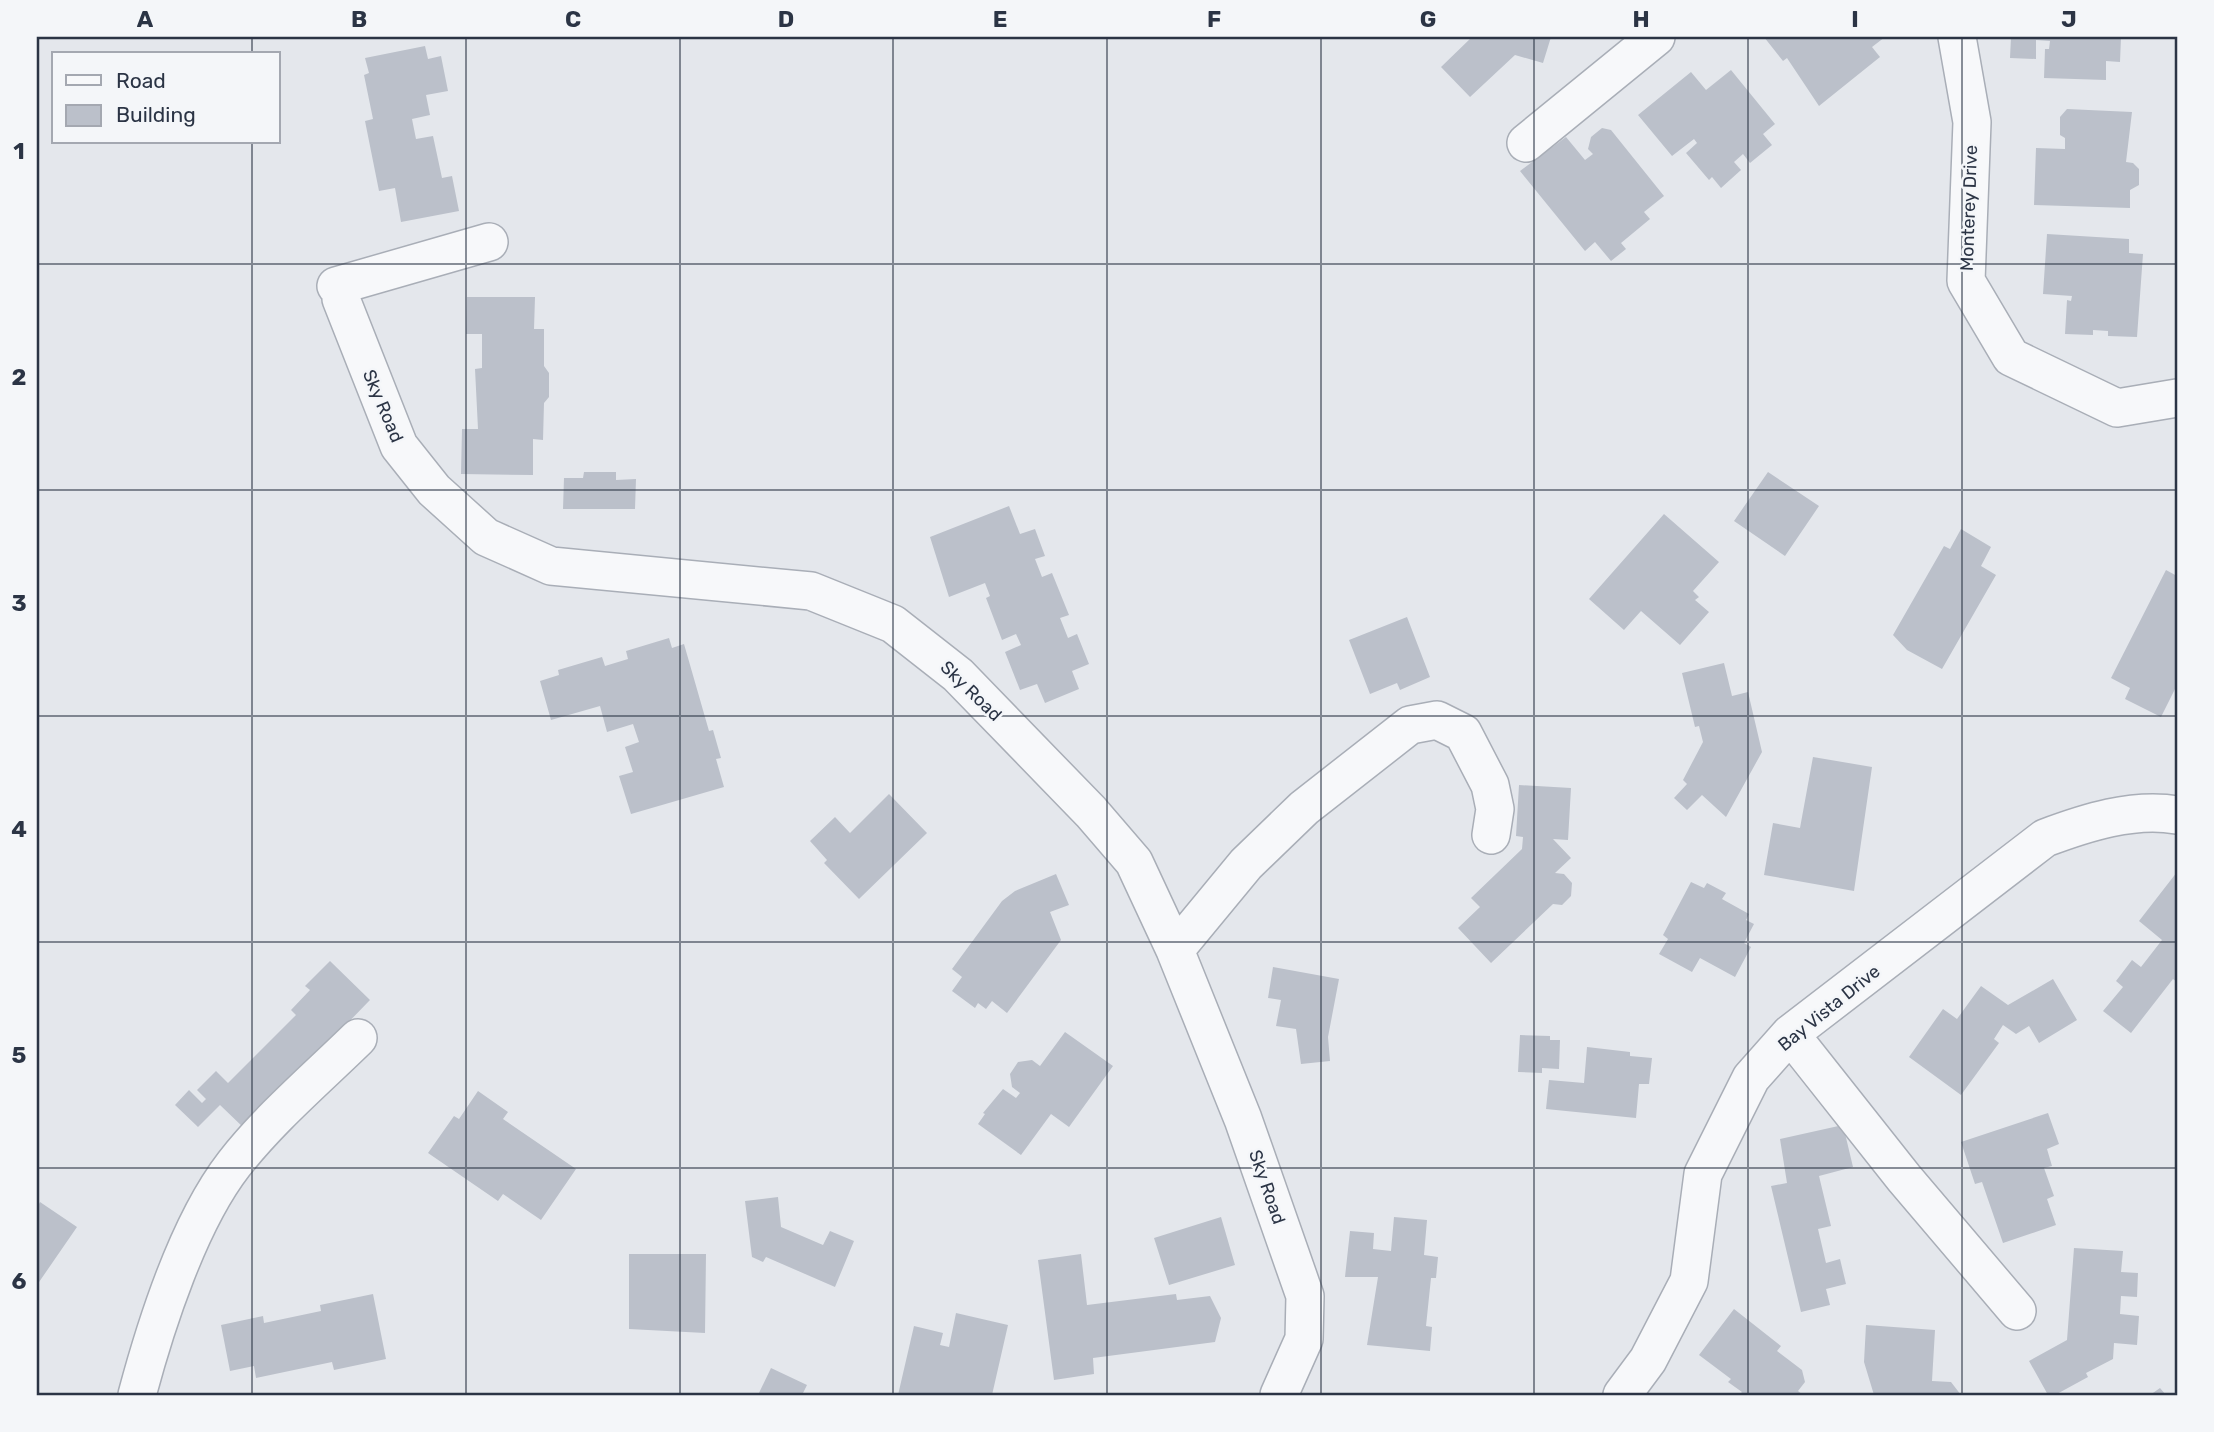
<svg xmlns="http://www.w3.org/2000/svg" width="2214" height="1432" viewBox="0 0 2214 1432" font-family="Rubik,sans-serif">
<rect width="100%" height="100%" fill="#e4e7ec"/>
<!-- building -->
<path fill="#bbc0ca" d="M1472,37H1551L1543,63L1515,55L1470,97L1441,67Z
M1764,37H1885L1872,47L1880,57L1819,106L1787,58L1783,61Z
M2011,37H2121L2120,62L2106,61V80L2044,78L2045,49H2049L2050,41L2036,40V59L2010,58Z
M425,46L428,59L441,56L448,91L426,95L430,115L412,119L416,139L433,136L442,178L452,176L459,211L401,222L395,188L379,191L365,121L373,119L364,75L369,73L365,58Z
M1731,70L1775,124L1763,134L1772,145L1750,163L1743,154L1734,162L1741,170L1721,188L1712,177L1709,180L1686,153L1697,143L1694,139L1672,156L1638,115L1691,72L1706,90Z
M2067,109L2132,112L2126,162L2133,163L2139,169V185L2130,190V208L2034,205L2036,148L2065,149V138L2060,135V117Z
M1602,128L1611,130L1664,196L1644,212L1650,219L1621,243L1626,249L1611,261L1595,242L1585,251L1520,171L1566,137L1585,160L1593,154L1588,149L1591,137Z
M2047,234L2129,239V253L2143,254L2137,337L2108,336V331L2093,330V335L2065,334L2067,300L2071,301L2072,296L2043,294Z
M467,297H535L534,329H544V366L549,373V397L544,403L543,440L533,439V475L461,474L462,429H478L475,369L482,368V334H466Z
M584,472H616V480L636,479L635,509H563L564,478H583Z
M1768,472L1819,506L1785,556L1734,521Z
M1009,506L1020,534L1035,529L1045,556L1035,559L1042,577L1052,573L1069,615L1060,618L1068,638L1077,634L1089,664L1072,671L1079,689L1045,703L1037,684L1020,690L1005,652L1021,645L1016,634L1002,640L986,598L990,596L985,583L949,597L930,537Z
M1664,514L1719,562L1693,591L1699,597L1695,600L1709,612L1680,645L1641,611L1624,630L1589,599Z
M1961,529L1991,547L1981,566L1996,575L1942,669L1907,650L1893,635L1944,546L1950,549Z
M2166,570L2177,576V685L2161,717L2125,699L2130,688L2111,678Z
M1407,617L1430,677L1400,690L1397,683L1370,694L1349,640Z
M669,638L672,648L684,644L709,731L713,730L721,758L716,759L724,787L631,814L619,776L633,772L625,747L639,742L633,724L607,732L600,706L551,720L540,681L559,675L558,670L602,657L605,666L628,659L626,651Z
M1724,663L1732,696L1748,692L1762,752L1726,817L1702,795L1687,810L1674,798L1687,784L1683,780L1703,742L1699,726L1695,727L1682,673Z
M1813,757L1872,767L1854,891L1764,875L1773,823L1800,828Z
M1519,785L1571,788L1568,840L1553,839L1571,858L1555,873L1564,874L1572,883L1571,896L1562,905L1553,904L1491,963L1458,928L1480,907L1471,898L1522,849L1523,837L1516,836Z
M889,794L927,833L859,899L824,863L827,860L810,841L835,817L850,833Z
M2177,872V982L2173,979L2131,1033L2103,1011L2123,987L2116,981L2132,960L2141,967L2162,940L2139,921Z
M1056,874L1069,905L1050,912L1061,940L1007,1013L992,1001L986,1009L978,1003L975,1008L952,991L962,977L952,969L1002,901L1015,891Z
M1691,882L1704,888L1707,883L1726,893L1722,899L1749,914L1746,920L1754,924L1744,943L1751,947L1735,977L1700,958L1692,972L1659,954L1668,939L1663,935Z
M330,961L370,1000L245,1129L220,1105L198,1127L175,1105L189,1090L202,1103L206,1099L197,1090L216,1071L228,1083L296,1015L291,1010L310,990L305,986Z
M1273,967L1339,979L1328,1037L1330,1061L1301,1064L1296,1029L1276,1026L1281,1000L1268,998Z
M2053,979L2077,1020L2039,1043L2029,1026L2016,1034L2003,1025L1994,1039L1999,1043L1961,1095L1909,1057L1943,1009L1957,1019L1981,986L2008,1005Z
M1065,1032L1113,1066L1069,1127L1051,1114L1021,1155L978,1124L985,1114L983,1113L1003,1089L1016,1098L1020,1093L1012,1087L1010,1074L1018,1062L1032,1060L1040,1066Z
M1520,1035L1550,1036V1040H1560L1559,1069L1542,1068V1073L1518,1072Z
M1587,1047L1630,1052V1056L1652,1058L1649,1084H1639L1636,1118L1546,1109L1549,1080L1584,1083Z
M478,1091L508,1112L503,1119L576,1169L541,1220L503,1194L498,1201L428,1153L454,1116L459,1119Z
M2048,1113L2059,1144L2047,1149L2052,1166L2044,1168L2054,1196L2047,1199L2056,1225L2003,1243L1982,1182L1975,1184L1961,1142Z
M1843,1125L1853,1167L1819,1176L1831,1226L1818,1229L1826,1263L1840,1259L1846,1284L1826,1289L1830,1305L1801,1312L1771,1186L1787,1183L1780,1139Z
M778,1197L781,1227L823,1245L830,1231L854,1241L835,1287L766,1257L763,1262L752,1257L745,1201Z
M40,1202L77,1227L37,1285V1208Z
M1221,1217L1235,1265L1169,1285L1154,1238Z
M1394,1217L1427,1220L1424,1255L1438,1257L1436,1278H1431L1426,1326L1432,1327L1430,1351L1367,1345L1378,1277H1345L1350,1231L1374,1233L1373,1249L1391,1251Z
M2074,1248L2123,1251L2121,1272L2138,1273L2137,1297L2121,1296L2120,1314L2139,1316L2137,1345L2114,1343L2113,1359L2086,1373L2088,1377L2055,1395H2048L2029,1361L2067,1340Z
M629,1254H706L705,1333L629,1329Z
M1081,1254L1087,1305L1176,1294L1177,1300L1210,1296L1221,1318L1215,1342L1093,1358L1094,1374L1054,1380L1038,1260Z
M373,1294L386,1359L334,1370L332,1362L256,1378L254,1366L230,1371L221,1325L263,1316L264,1323L321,1311L320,1305Z
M1734,1309L1781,1346L1777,1351L1802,1370L1805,1382L1798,1391L1803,1395H1739L1742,1392L1728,1382L1731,1379L1699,1355Z
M956,1313L1008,1325L992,1395H898L914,1326L943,1333L940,1345L949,1347Z
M1866,1325L1935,1330L1932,1381L1951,1382L1961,1395H1874L1864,1362Z
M771,1368L807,1385L802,1395H758Z
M2160,1388L2166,1395H2150Z"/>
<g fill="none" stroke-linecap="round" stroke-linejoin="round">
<!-- minor casing -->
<g stroke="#a9aeb7" stroke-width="40">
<path id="minor" d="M1957,37L1972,122L1966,281L2011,357L2117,408L2177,398
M1526,143L1656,37
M336,286L489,242
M341,299L399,446L434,490L486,537L551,566L811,591L893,624L958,675L1091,812L1134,862L1175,950L1243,1119L1305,1296L1304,1339L1279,1395
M1175,950L1246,864L1304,808L1410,725L1437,720L1463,733L1490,785L1495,809L1491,835
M1790,1034L1904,1178L2017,1311
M137,1395C156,1324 189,1222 234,1164C270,1118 316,1079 358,1038
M1622,1395L1648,1360L1689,1281L1703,1174L1751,1078L1790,1034L2045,838C2085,823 2134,807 2177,815"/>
</g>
<!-- minor -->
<use href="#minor" stroke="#f7f8fa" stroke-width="37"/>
</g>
<!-- grid -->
<path fill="none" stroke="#2b3445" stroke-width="2" stroke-opacity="0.55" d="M252,37V54M466,37V1395M680,37V1395M893,37V1395M1107,37V1395M1321,37V1395M1534,37V1395M1748,37V1395M1962,37V1395M252,142V1395M37,264H2177M37,490H2177M37,716H2177M37,942H2177M37,1168H2177"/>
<g text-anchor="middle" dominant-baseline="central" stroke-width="5" stroke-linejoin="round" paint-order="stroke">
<!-- street labels -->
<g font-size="18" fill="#2b3445" stroke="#f4f6f9">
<text transform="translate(1969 208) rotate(-88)">Monterey Drive</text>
<text transform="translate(383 406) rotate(67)">Sky Road</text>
<text transform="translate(971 691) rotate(44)">Sky Road</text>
<text transform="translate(1829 1008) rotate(-39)">Bay Vista Drive</text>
<text transform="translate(1267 1187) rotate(71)">Sky Road</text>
</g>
</g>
<!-- border -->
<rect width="2214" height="1432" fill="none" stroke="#f4f6f9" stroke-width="77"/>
<!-- legend -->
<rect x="52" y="52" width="228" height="91" fill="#f4f6f9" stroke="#a4a8b1" stroke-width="2"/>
<rect x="66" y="75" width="35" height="10" fill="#f7f8fa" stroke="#a4a8b1" stroke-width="2"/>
<text x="116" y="88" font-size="21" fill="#2b3445">Road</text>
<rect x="66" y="105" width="35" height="21" fill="#bbc0ca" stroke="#a4a8b1" stroke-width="2"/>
<text x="116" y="122" font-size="21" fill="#2b3445">Building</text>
<rect x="38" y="38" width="2138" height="1356" fill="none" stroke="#2b3445" stroke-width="2.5"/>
<g font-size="23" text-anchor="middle" font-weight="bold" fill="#2b3445">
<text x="145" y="27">A</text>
<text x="359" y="27">B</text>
<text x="573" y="27">C</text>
<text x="786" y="27">D</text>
<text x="1000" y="27">E</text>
<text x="1214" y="27">F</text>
<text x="1428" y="27">G</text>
<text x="1641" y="27">H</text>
<text x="1855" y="27">I</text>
<text x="2069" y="27">J</text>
<text x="19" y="159">1</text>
<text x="19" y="385">2</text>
<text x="19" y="611">3</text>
<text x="19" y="837">4</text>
<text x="19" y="1063">5</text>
<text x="19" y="1289">6</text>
</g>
</svg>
